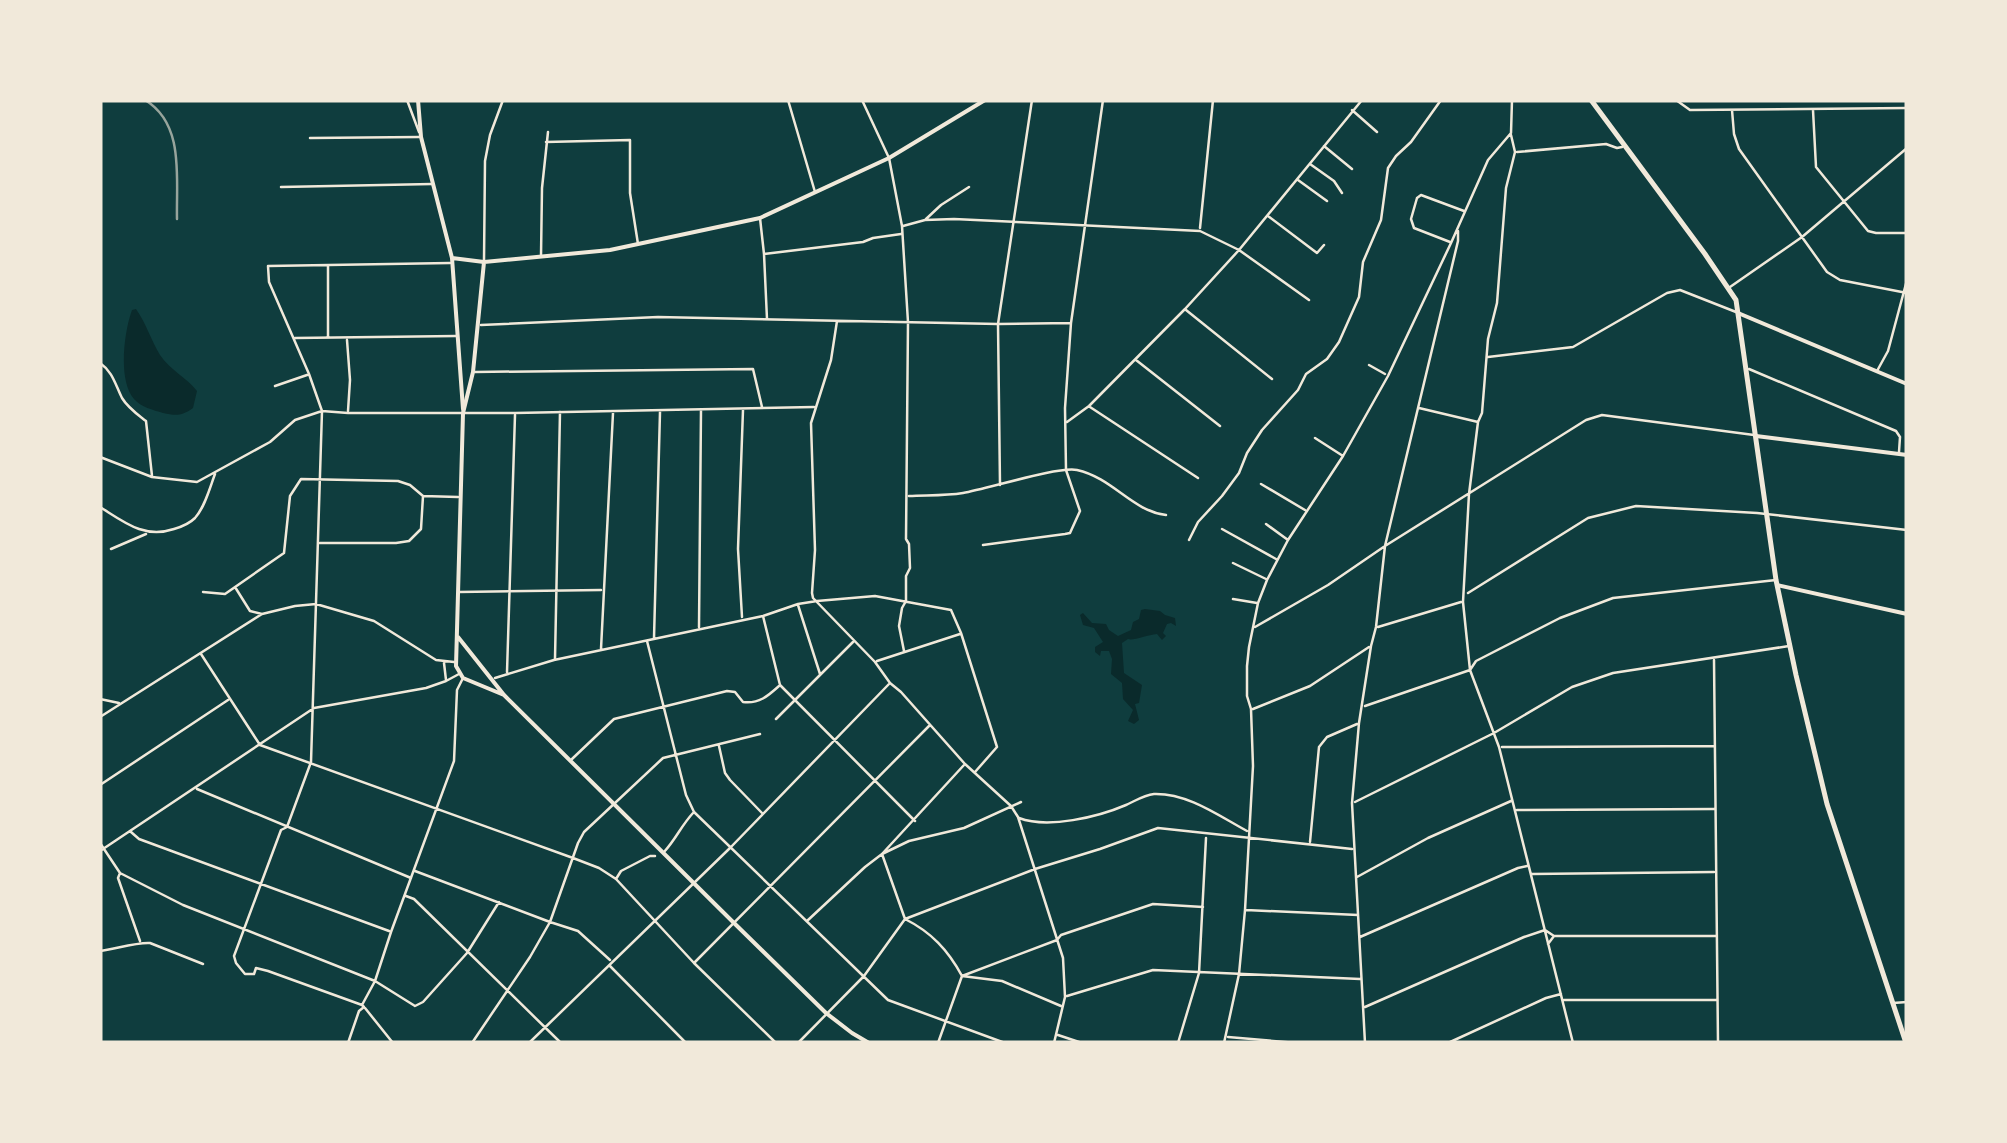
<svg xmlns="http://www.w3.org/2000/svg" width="2007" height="1143" viewBox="0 0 2007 1143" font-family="Rubik,sans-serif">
<rect width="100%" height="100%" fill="#0f3d3e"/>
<!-- water -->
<path fill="#0a2a2b" d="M136,309C146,323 151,340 160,355C170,370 186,377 197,391L193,408C182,416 176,416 163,413C153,410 141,407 134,399C118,381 124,334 131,313L132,310Z
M1145,609L1160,611L1165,615L1175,618L1176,626L1171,623L1167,624L1163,633L1166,636L1162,640L1157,634C1147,635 1133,641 1128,639L1122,643L1124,673L1142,685L1139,703L1135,704L1139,720L1134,724L1128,721L1133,710L1123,699L1122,683L1111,674L1112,659L1109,651H1101L1100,656L1095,652V647L1103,642L1094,628L1083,625L1080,615L1083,613L1092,623L1106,624L1109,630L1118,636L1131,630L1133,622L1139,619L1141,610Z"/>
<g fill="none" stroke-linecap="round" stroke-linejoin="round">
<!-- minor -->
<path stroke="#f1e9da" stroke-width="2.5" d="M407,100L419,132
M788,100L815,192
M862,100L889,158L902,226L908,322L906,539L909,544L910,568L906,576V601L902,608L899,626L904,651
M1676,100L1690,110L1907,108
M1352,110L1377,132
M1732,110L1734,134L1739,149L1827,272L1840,280L1907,293
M1813,110L1816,167L1868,231L1876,233H1907
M1511,135L1515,152L1506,188L1497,303L1488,339L1482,413L1478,422L1469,494L1463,602L1470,670L1499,747L1573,1043
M310,138L419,137
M546,142L630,140V193L638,244
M1324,146L1352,169
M1517,152L1606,144L1617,148L1622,147
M1310,164L1334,181L1342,193
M1298,180L1327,201
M281,187L432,184
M1268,216L1317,253L1324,245
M760,218L764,254L767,319
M926,219L941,205L969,187
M903,226L925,220L954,219L1200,231L1239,250L1309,300
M1200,228L1213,100
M1450,242L1414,228L1411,219L1417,198L1421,195L1464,211
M764,254L863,242L873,238L901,234
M541,256L542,188L548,132
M484,261L485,161L490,135L503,100
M328,266V337
M1730,287L1802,237L1907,148
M1186,310L1272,379
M837,321L831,360L811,423L815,550L812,593L813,598L875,662L890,683L901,692L965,764L1011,806L1018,817L1063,958L1065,997L1054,1043
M481,325L658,317L998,324L1071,323
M295,338L456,336
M347,340L350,380L348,411
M1488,357L1573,347L1667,293L1680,290L1736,312
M1136,360L1220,426
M100,363C113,372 115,384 122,398C128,408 137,414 146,421L152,476
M1369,365L1385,374
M1749,369L1896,431L1900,437L1899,452
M1877,371L1888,351L1907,280
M475,372L753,369L762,407
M275,386L307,375
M1090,407L1198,478
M1419,408L1478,422
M1067,422L1089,406L1185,309L1239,250L1362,100
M1315,438L1343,456
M100,457L152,477L197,482L270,442L295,420L322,411L348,413H515L814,407
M1261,484L1305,510
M1000,485L998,324L1032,100
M423,496L458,497
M909,496C926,495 945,496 963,493C987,489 1059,466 1077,470C1113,478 1132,511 1166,515
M100,507C124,522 144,539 174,529C181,527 190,523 195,518C205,507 210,487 215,474
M1266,524L1288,540
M1222,529L1276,559
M1189,540L1198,522L1222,496L1239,473L1247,453L1262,430L1298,390L1306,374L1327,359L1339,342L1359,297L1363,262L1381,220L1388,168L1396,156L1411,142L1441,100
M983,545L1065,534L1070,533L1080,511L1066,470L1065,408L1071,323L1103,100
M111,549L146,534
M1233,563L1266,579
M235,587L250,611L262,614
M203,592L225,594L284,553L290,496L301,479L398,481L410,485L423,496L421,529L409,541L396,543H320
M459,592L601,590
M1468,593L1588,518L1636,506L1757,513L1907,530
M1233,599L1257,603
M798,605L820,674
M763,616L780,685L915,821
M742,617L738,549L743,410
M699,627L701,410
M1255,627L1328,585L1385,546L1586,420L1602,415L1754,435
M1378,627L1461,602
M654,638L660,412
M647,641L686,795L694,812L888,1000L1005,1043
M601,649L613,413
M201,654L260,745L573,858L599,868L616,879L694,963L776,1043
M555,659L560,412
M1714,660L1718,1043
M877,661L960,634
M444,663L446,680
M507,672L515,415
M495,678L554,660L763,616L798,604L817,601L875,596L951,610L961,633L997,747L975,772
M100,699L119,703
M1365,706L1470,670L1476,661L1560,618L1613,598L1776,580
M1253,709L1310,686L1369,647
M100,717L262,614L295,606L316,604L374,621L436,660L454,662
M776,719L853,642
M719,746L725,773L730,780L762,813
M1502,747L1714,746
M572,759L614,719L727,691L735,692L743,702C759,704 768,696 779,686
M100,785L228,700
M197,789L411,878
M1021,802L964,828L909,841L882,854L905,919C931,932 948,950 962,976L1002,981L1061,1006
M1355,802L1494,733L1572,687L1613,673L1789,646
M1517,810L1714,809
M1019,818C1048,829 1098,817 1126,805C1135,801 1144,795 1154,794C1188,793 1219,816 1247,831
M131,832L139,839L389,931
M1310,842L1319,747L1327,737L1357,724
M100,843L120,873L183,905L375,981L415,1006L423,1002L467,953L499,902
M100,851L314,708L426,688L446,681L459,674
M664,852C676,839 681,826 693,813
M415,871L550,922L578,931L610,960
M120,873L118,878L140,941
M1532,874L1714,872
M1357,877L1428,838L1511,801
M616,879L621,871L650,856H655
M406,896L414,899L561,1043
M1246,910L1358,915
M807,921L865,867L882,854L964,765
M1360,937L1518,868L1527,866
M1548,944L1554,936H1716
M100,951C115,949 137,942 150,943L203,964
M695,962L929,726
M610,966L686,1043
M1067,996L1153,970L1360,979
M1564,1000H1716
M1893,1003L1907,1002
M362,1005L268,971L256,968L254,974H245L236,963L234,956L281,830L287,827L311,762L322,411L309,374L269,282L268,266L450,263
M1365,1007L1524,937L1545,930L1554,936
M365,1008L393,1043
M1058,1035L1082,1043
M1228,1037L1297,1043
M348,1043L359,1011L364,1007L362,1005L375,981L391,932L454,761L457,690L462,680
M472,1043L530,957L550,922L578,843L584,832L663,758L760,734
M529,1043L730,848L889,684
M798,1043L864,976L905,919L1035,869L1100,849L1158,828L1352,849
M938,1043L962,976L1057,940L1061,935L1153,904L1203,907
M1178,1043L1199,973L1206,838
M1224,1043L1239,974L1245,910L1253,766L1251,709L1247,696V666L1249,647L1258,603L1267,580L1288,540L1343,456L1388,376L1451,243L1488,160L1511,133L1512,100
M1365,1043L1352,803L1359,723L1371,646L1376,627L1385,546L1458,241V231
M1448,1043L1546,998L1561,994"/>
<!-- tertiary -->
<path stroke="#f1e9da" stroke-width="4" d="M418,100L421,137L452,258L463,409
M452,258L484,262
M1756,436L1907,455
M1777,585L1907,614"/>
<!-- secondary -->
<path stroke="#f1e9da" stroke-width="4" d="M1738,313L1907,384
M458,637L504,695L734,923L826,1013L852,1033L869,1043
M504,695L463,678L456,666L463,413L473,372L484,262L610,250L760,218L889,158L985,100"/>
<!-- primary -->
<path stroke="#f1e9da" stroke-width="5" d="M1591,100L1705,254L1736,300L1776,580L1796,675L1827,804L1906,1043"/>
<!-- rail -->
<path stroke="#97a49c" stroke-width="2.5" d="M145,100C185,124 176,178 177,219"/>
</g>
<!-- border -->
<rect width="2007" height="1143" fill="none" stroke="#f1e9da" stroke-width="205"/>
</svg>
